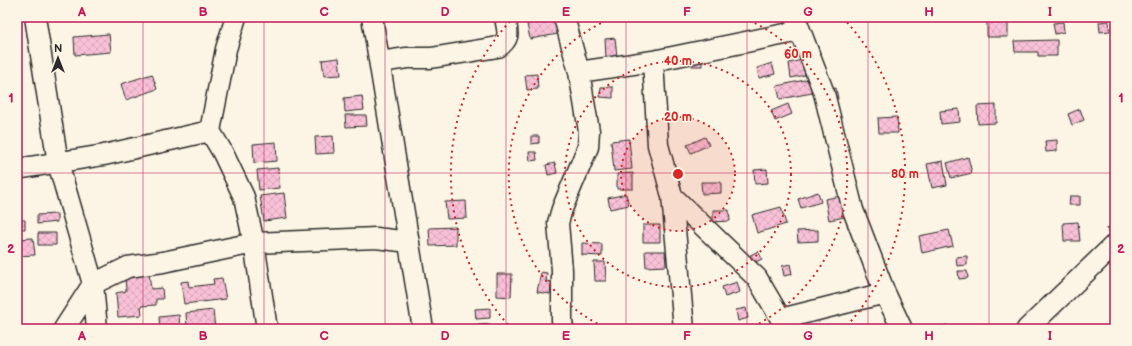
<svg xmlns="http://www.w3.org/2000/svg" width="1132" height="346" viewBox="0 0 1132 346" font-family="'Balsamiq Sans',sans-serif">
<defs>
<pattern id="building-cross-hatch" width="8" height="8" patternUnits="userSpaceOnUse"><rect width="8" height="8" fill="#f9c1d7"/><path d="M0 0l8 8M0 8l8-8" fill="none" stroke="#d6a6b9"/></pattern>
</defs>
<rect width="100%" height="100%" fill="#fcf5e5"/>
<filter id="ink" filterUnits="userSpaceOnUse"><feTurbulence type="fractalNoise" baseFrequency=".025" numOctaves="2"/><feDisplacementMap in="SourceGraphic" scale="8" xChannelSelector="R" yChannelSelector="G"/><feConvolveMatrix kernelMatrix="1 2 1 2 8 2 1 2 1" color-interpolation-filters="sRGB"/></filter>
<g filter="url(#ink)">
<!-- building -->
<path fill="url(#building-cross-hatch)" stroke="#2b2b2b" d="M798,17H821L800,22Z
M555,19L558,34L530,39L527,24Z
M987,20H1008V37H987Z
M1109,21L1110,31L1100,32L1099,22Z
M1063,22L1064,32L1055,34L1053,23Z
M109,34L111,52L75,55L74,37Z
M615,38L617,57L606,58L605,39Z
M1057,40V56H1038V52H1015L1014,41Z
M702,55V66H692V56Z
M339,58L341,75L324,76L322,60Z
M802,60L805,75L791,78L789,63Z
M772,63L775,74L759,78L757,68Z
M152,74L157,89L126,100L121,84Z
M537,74L538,89L527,90L525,75Z
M809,79L812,93L780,99L777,86Z
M601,87H613V98L600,97Z
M836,88L838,99L829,101L827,90Z
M362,96L364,110L345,112L344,98Z
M788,104L792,114L775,121L771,111Z
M996,105V123L978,124L977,106Z
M959,109L960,122L941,124L940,111Z
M1080,109L1084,120L1072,125L1068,114Z
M345,115H366L367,126L346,127Z
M897,117L898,133H879L878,118Z
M333,136L334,153L316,154L315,137Z
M531,136H539V143L531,144Z
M705,137L709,145L691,153L687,145Z
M629,139L632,169L614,171L611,141Z
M1057,140V151L1046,152L1045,141Z
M276,142L277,161L254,163L253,144Z
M529,152H536L537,160L530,161Z
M968,157L972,173L951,178L947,163Z
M943,161L947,185L932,188L927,164Z
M555,163L557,173L548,175L546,165Z
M278,168L280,188L259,190L257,170Z
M767,169L768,183L755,184L754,170Z
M633,173V189H617V174Z
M701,182H721V193L702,194Z
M818,192L821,202L801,208L798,199Z
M284,193L287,218L264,221L260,196Z
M626,194L629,205L610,209L608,198Z
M841,196L845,217L829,220L825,199Z
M1070,196H1080V205H1069Z
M466,201L467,218L447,219L445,202Z
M781,207L786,224L757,233L752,215Z
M713,210H729L730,221L713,222Z
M57,214V222L37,224V215Z
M17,220H25V229H17Z
M1078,222L1080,241H1064L1063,223Z
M643,225H660V242H643Z
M1115,226V234L1109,235L1107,228Z
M456,227V245L430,246L429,228Z
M818,230V241L798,242L797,231Z
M949,230L953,246L922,253L919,236Z
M38,233H56V245H38Z
M33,238L35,255L17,256V239Z
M582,243L602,244V256L582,255Z
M645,251H665L666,266L646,267Z
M758,251L762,259L751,264L747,257Z
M967,256V265L957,266L956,257Z
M594,262H605L606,281H595Z
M790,264L792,274L784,276L782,266Z
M958,271H967L968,278L959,279Z
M541,272L547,273L546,281L552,282L550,294L537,292Z
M149,273L151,289L162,288L163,299H156V305L141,306L142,315L118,317L116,293L126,291L125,275Z
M497,274H512L511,297L497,296Z
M222,278L226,299L184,304L181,282L188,281L189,287L214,284L213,279Z
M737,282L740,292L725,297L722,287Z
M490,308V318L476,319L475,309Z
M746,308L748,318L738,321L736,310Z
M213,310L215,329H187L186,313Z
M179,315L180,329H160L159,317Z
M490,324L491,329H472L471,326Z
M947,325L949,329H937L936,328Z"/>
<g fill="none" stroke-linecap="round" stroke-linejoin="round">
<!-- minor casing -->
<g stroke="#2b2b2b" stroke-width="23">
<path id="minor" d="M35,17L58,163L93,284L97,329
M236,17L226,49L210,131L223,153L244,197L254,243L267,329
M372,17L423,329
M564,17L579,72L653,61L658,145L672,196L757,278L781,319L786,329
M795,17L824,93L853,210L885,293L902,329
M653,61L800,31
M380,62L407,58H431L498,47C512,38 507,31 505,17
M17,169L104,155L210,131
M672,196L684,329
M781,319L885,293
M64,329L93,284L128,267L163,262L254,243L376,238L409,242
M563,329L562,320V270L558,223L562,209L588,147L589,131L579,72
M1027,329L1115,244"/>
</g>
<!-- minor -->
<use href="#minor" stroke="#fcf5e5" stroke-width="20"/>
</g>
</g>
<!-- grid -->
<path fill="none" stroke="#c2185b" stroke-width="1" stroke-opacity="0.55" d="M143,17V329M264,17V329M385,17V329M506,17V329M626,17V329M747,17V329M868,17V329M989,17V329M17,173H1115"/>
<!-- distance rings -->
<circle cx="678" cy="174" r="57" fill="#d62828" fill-opacity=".12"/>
<g fill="none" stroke="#d62828" stroke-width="2" stroke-dasharray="2 4">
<circle cx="678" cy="174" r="57"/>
<circle cx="678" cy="174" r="113"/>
<path d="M608 329A170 170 0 0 1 612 18M744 18A170 170 0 0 1 748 329"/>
<path d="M512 329A227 227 0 0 1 513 18M843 18A227 227 0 0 1 844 329"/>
</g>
<circle cx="678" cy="174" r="6" fill="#d62828" stroke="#fcf5e5" stroke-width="2"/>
<g font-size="12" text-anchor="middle" font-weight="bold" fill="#d62828" stroke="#fcf5e5" stroke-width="3" stroke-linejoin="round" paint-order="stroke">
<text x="798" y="58">60 m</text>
<text x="678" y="65">40 m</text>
<text x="678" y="121">20 m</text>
<text x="905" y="178">80 m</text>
</g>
<!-- margin -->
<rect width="1132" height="346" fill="none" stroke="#fcf5e5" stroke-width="44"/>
<!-- north arrow -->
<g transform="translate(58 58)" stroke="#fcf5e5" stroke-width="3" paint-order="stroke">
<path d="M0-3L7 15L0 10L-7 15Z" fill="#2b2b2b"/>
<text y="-6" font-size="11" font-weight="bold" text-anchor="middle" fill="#2b2b2b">N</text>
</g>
<rect x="22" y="22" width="1088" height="302" fill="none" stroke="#c2185b" stroke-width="1.5"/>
<g font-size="13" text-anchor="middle" font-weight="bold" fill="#c2185b">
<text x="82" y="16">A</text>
<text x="203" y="16">B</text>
<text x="324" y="16">C</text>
<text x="445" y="16">D</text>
<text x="566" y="16">E</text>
<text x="687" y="16">F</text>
<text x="808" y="16">G</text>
<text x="929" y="16">H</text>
<text x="1050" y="16">I</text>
<text x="11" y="102">1</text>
<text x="1121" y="102">1</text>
<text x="11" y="253">2</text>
<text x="1121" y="253">2</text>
<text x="82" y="340">A</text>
<text x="203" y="340">B</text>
<text x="324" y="340">C</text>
<text x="445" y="340">D</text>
<text x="566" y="340">E</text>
<text x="687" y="340">F</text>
<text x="808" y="340">G</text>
<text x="929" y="340">H</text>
<text x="1050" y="340">I</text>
</g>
</svg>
